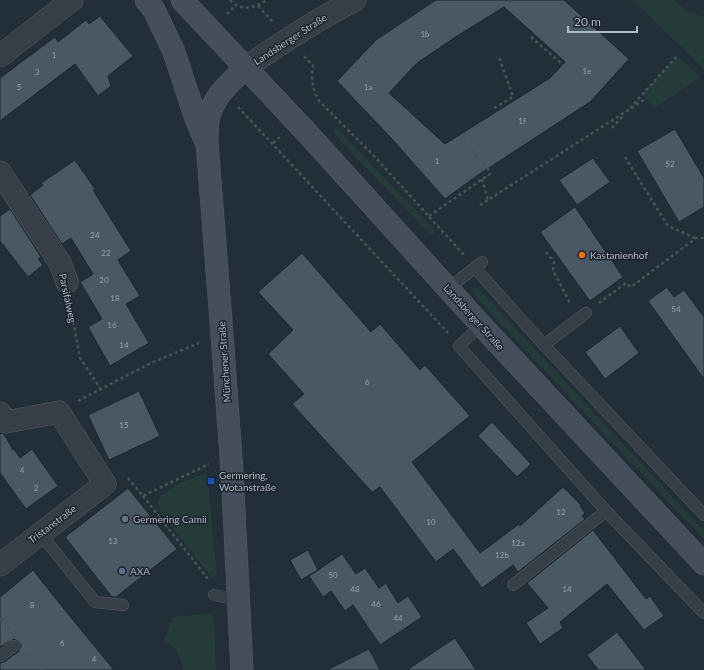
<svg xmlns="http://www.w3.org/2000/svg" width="704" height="670" viewBox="0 0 704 670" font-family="Lato,sans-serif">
<rect width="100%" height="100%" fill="#222e38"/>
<!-- green -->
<path fill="#253b3a" d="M632,0H674L686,10L704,17V69Z
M677,56L701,77L654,108L643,93Z
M336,128L340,131L432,227L434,230V233L432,234L426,230L336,136L333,132L334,129Z
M475,287L478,288L704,531V539L571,399L477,298L472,290Z
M207,473L217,574L212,578L160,512C160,509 158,505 158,502C161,489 195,477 207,473Z
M214,613L216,670H184L176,649L164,641L172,617Z"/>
<!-- building -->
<path fill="#4a5864" stroke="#1d262f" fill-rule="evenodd" d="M436,0H564L629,59L590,102L478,175L445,199L392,139L337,81L376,40ZM504,7L565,62L550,78L445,144L389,93L414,66L420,61L457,36Z
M100,16L133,56L108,76L111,86L98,96L75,64L0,121V78L55,37L58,42L86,20L89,24Z
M675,129L704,178V207L679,222L637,151Z
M593,158L610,182L577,205L559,180Z
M75,160L95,189L93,190L131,251L118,260L140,296L126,304L149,343L110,366L88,327L102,319L80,282L93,274L71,238L62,244L30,195L43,185L41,183Z
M575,207L623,277L590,301L540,232Z
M10,209L41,257L38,259L43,265L28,277L0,241V216Z
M302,253L371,332L380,324L420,370L425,365L470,416L412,462L480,553L519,524L520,526L563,487L581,505L580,506L585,513L582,516L585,519L518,572L513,565L482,588L453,549L436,562L380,487L372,492L292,404L304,394L268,354L293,330L258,292Z
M667,287L674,297L684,290L704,317V379L648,301Z
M620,326L639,353L605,379L585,352Z
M139,391L160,436L109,460L88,415Z
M492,422L531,464L517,477L478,436Z
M0,433L4,434L13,450L14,449L20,458L32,449L58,486L26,509L0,473Z
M128,488L177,549L116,597H112L65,537Z
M593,530L646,599L650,596L664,616L644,630L607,584L560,622L563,628L540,644L526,623L548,608L527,583Z
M308,550L318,570L301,580L290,560Z
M342,554L356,574L365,568L379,588L386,583L398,603L408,596L422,617L380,645L353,605L345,611L331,591L323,597L309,576Z
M33,570L64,609L114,670H0V663L4,662L18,652L21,646L19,642L14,639L0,647V597Z
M617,632L646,670H598L587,655Z
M455,638L476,670H407Z
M369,649L380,670H327Z"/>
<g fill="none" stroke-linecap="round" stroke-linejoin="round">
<!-- lane casing -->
<g stroke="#535d66" stroke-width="12">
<path id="lane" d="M475,268L544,345L704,515
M449,288L482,262
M481,325L459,346L606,511L704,613
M544,345L586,313
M40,533L95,602L123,605
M513,585L606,511
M214,595L238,600
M0,656L14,646"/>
</g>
<!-- street casing -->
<g stroke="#535d66" stroke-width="23">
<path id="street" d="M0,56L72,0
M245,68C281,43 316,20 355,0
M0,172L60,263L67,282
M0,413L6,422L59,412L105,484L0,565"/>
</g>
<!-- secondary casing -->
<g stroke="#535d66" stroke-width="23">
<path id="secondary" d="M146,0L154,10L174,52L196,119L206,142
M182,0L308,134L481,325L704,564
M242,670L232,471L222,334L207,142C207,135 207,128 208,121C212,97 229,84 245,68"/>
</g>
<!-- path -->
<path stroke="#445758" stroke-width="2.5" stroke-dasharray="3 3" stroke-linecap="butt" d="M230,0C241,12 254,8 267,0
M258,6L273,22
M227,14L235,6
M531,37L563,65
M304,56L313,66C311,80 312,88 319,101L374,156L464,255
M238,107L448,333
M494,108L513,97L499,57
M630,108L677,56
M612,128L624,115
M273,143L280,137
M625,157L668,226L695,238
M482,179L488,200L647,98
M480,205L488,200
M429,216L490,174L488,169L459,135
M546,252L554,262L553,270L570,303
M599,303L626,283L631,287L696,238H704
M70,304L80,358L100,388
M78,401L151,363L199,343
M128,478L143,496L209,464
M143,496L208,579
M0,618L10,630
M29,654L42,670"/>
<!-- lane -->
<use href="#lane" stroke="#363f48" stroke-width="11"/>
<!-- street -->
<use href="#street" stroke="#363f48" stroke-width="22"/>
<!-- secondary -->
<use href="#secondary" stroke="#444f5b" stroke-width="22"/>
</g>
<!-- markers -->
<circle fill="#e8710a" stroke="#1b242d" stroke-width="1.5" cx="582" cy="255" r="4"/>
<rect fill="#1a4fb4" stroke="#1b242d" stroke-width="1.5" x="207" y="477" width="8" height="8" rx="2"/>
<circle fill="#6b7280" stroke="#1b242d" stroke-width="1.5" cx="125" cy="519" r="4"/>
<circle fill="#5c6f8a" stroke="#1b242d" stroke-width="1.5" cx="122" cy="571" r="4"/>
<g text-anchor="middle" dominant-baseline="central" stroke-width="3" stroke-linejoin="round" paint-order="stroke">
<!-- number labels -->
<g font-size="8" fill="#96a2ad">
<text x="425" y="34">1b</text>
<text x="54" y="55">1</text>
<text x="587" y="71">1e</text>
<text x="37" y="72">3</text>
<text x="19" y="87">5</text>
<text x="368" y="87">1a</text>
<text x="522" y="121">1f</text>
<text x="437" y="161">1</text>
<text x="670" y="164">52</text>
<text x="95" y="235">24</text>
<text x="106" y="253">22</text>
<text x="104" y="280">20</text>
<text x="115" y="298">18</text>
<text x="676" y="309">54</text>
<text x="112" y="325">16</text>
<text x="124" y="345">14</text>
<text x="367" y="382">6</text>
<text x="124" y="425">15</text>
<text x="22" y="470">4</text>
<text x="36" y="488">2</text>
<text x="561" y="512">12</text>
<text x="431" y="522">10</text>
<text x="113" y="541">13</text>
<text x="518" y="543">12a</text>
<text x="502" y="555">12b</text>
<text x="333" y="575">50</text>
<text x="355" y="589">48</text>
<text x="567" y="589">14</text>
<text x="376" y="604">46</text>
<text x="32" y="605">8</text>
<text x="398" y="618">44</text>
<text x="62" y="643">6</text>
<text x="94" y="659">4</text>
</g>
<!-- street labels -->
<g font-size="10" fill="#b0bac5" stroke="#1b242d">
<text transform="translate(290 39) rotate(-33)">Landsberger Straße</text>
<text transform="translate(68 298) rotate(78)">Parsifalweg</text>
<text transform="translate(474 317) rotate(48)">Landsberger Straße</text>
<text transform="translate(224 362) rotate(-94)">Münchener Straße</text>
<text transform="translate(52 524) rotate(-37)">Tristanstraße</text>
</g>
<!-- poi labels -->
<g font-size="10" fill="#b0bac5" stroke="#1b242d" text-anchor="start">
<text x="590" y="255">Kastanienhof</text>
<text x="219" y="475">Germering,<tspan x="219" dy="12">Wotanstraße</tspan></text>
<text x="133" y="519">Germering Camii</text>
<text x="130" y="571">AXA</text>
</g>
</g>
<!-- scale -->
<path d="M568 26v6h69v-6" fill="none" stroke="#b0bac5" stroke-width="2"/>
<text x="574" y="26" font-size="12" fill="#b0bac5" stroke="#1b242d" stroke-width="3" paint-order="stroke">20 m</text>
</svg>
